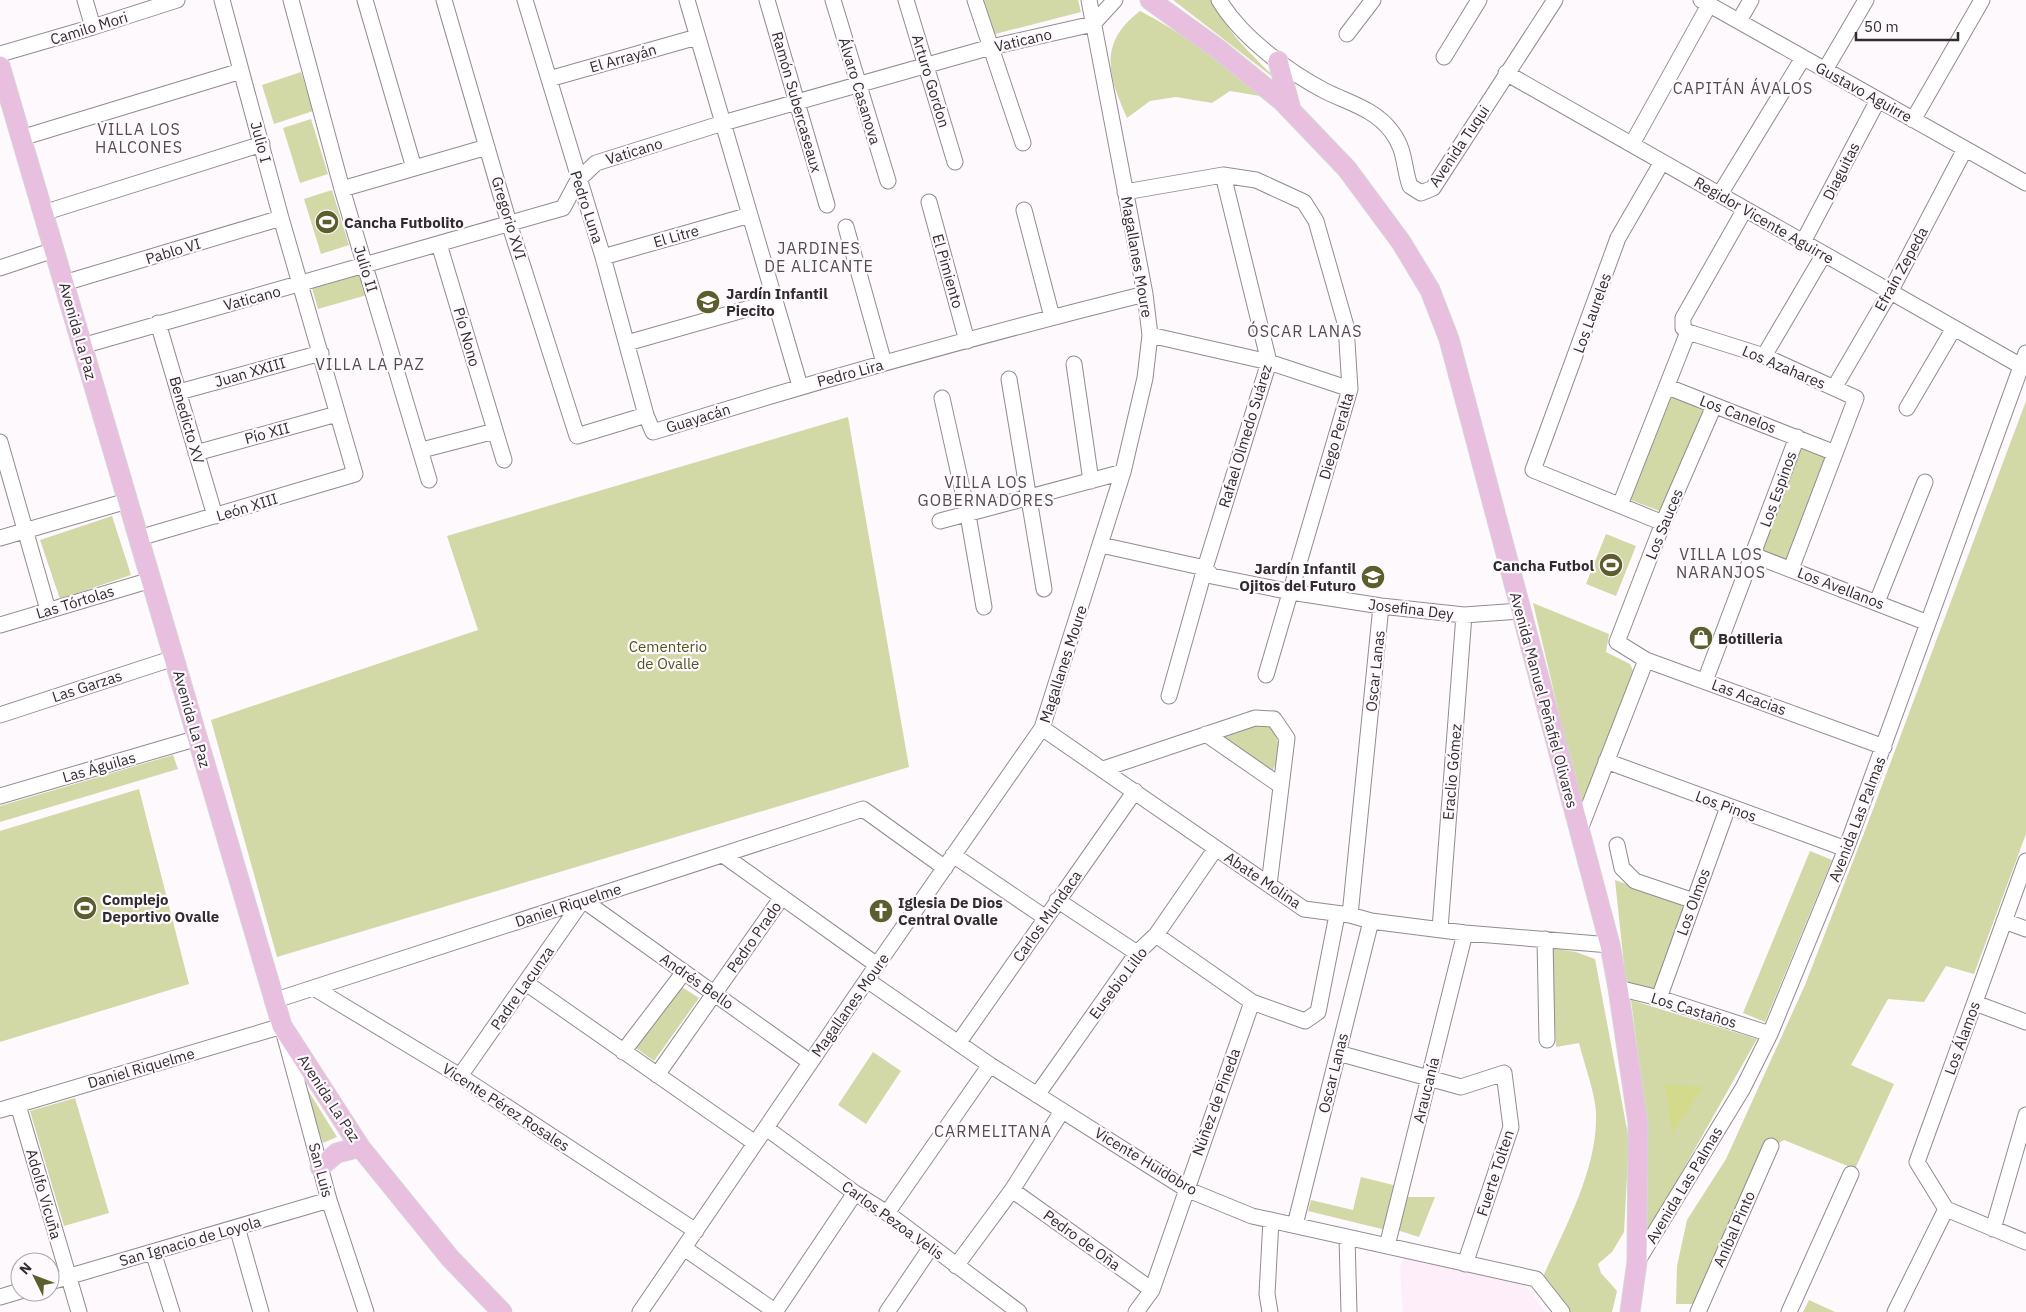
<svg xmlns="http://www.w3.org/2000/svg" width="2026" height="1312" viewBox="0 0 2026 1312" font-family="'IBM Plex Sans',sans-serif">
<rect width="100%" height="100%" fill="#fef9fd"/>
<!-- built -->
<path fill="#fdeef9" d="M1405,1255L1522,1282L1545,1312H1403L1400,1267Z"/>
<!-- green -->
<path fill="#d3d8a7" d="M984,0H1078L1081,12L995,34Z
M1173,0H1213C1226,33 1255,57 1279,82Z
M1140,11C1184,34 1223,62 1260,96L1230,91L1212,103L1176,97L1150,101L1127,118C1108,75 1098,43 1140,11Z
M301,72L313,111L274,124L262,85Z
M311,119L328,174L300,183L283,128Z
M332,190L349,245L321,254L304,199Z
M361,274L367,295L318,309L312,288Z
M1672,392L1710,407L1665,513L1628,499Z
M2026,401V834L1974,974L1946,966L1924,1002L1888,999L1851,1065L1894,1084L1855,1169L1784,1140L1762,1153L1693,1304H1676L1677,1266L1687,1220L1726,1159L1805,985L1869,820Z
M848,417L909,767L277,957L211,720L478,630L447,536Z
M1799,443L1831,456L1791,561L1759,550Z
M112,516L131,575L60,599L40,540Z
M1606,534L1636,546L1616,596L1586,584Z
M1533,603L1609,634L1606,652L1630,664L1634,673L1582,811Z
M1256,725L1272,726C1281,746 1281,752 1272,772L1223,737Z
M173,755L178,769L0,822V806Z
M139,789L189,984L0,1042V831Z
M1810,851L1832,860L1765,1022L1743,1013Z
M1615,880L1686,906L1654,991L1626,984Z
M1551,948L1576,952L1595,959L1629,1140L1624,1232L1612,1252L1598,1264L1601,1273L1617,1291L1612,1312H1568L1542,1279C1564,1229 1598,1169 1596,1113C1595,1092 1584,1064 1579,1043L1556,1047Z
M682,987L699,998L654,1061L636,1048Z
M1631,1000L1757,1039L1645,1237L1647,1124Z
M873,1052L901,1071L866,1124L838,1105Z
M299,1076L337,1137L323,1143Z
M75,1098L109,1213L64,1226L30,1111Z
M1361,1177L1397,1186L1386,1230L1308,1211L1311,1200L1353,1210Z
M1405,1197H1435L1419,1237L1397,1230Z
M1809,1300L1835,1312H1803Z"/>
<!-- water -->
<path fill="#d4da8b" d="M1665,1084L1703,1087L1672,1134Z"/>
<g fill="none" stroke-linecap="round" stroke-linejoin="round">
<!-- minor casing -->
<g stroke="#928b90" stroke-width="17">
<path id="minor" d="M85,0L93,27
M291,0L342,189L429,480
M365,0L414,168
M444,0L509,223L577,436L646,415
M525,0L603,257L646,415L653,432C816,381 980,335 1145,294
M687,0L800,386
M767,0L827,205
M833,0L888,181
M906,0L955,162
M975,0L1023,143
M1219,0C1241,37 1287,71 1325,91C1349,103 1375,109 1392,132C1406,151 1403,166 1410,186L1421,193L1433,188L1555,0
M1701,0L2026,183
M1739,21L1751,0
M1093,24L1115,0
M1347,34L1373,0
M0,54L93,27L177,0
M1444,57L1479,0
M1825,70L1866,0
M1506,73L2021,366
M549,79L697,37
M1913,120L1982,0
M21,138L241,71
M1632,144L1709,5
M1662,162L1618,238L1533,470L1663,523
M342,189L487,147
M1125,192L1223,175L1256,180L1304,202L1316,221L1346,326L1350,389L1266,675
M1720,194L1803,58
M929,202L967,341
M1745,209L1683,318V328L1688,332L1764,356L1856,398L1791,569
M1024,210L1052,317
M43,213L262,144
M846,227L884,363
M1803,242L1878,100
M439,244L504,460
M603,257L750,215
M0,268L54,250
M64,283L281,218
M158,323L215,516
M1150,335L1269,362L1350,389
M627,343L775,301
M82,346L563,208L578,180L596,163L723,123L991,47L1093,24
M1764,356L1824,254
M1074,364L1091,481
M1009,379L1044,589
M1668,387L1835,453
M1834,388L1890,292L1965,149
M179,392L321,353
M942,398L968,515L984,607
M1714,406L1663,523L1617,642L1646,660L1884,747
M1907,408L1954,328
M0,442L48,610
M422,450L495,431
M196,453L337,414
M1620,505L1688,332
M940,521L1123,472
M0,538L127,501
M139,538L355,474L281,218L222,0
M1101,545L1205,568L1212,576L1291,592L1381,606L1464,615L1520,611
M1753,555L1928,623
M1877,602L1925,482
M0,625L151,580
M1705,681L1797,437
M1169,696L1205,568L1269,362L1223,175
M0,715L174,658
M1042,728L1304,909L1350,915L1371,921L1465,933L1610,945
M1206,734L1281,786
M1606,761L1846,849
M1103,769L1255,718L1274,719L1287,738L1269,885
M0,796L198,738
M1579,832L1646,660
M1617,845L1622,868L1635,881L1694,901
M723,855L877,965
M953,855L1046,918
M1057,900L1137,953
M1350,915L1381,606
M2004,921L2026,929
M1440,929L1464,615
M1156,935L1252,1002L1305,1021L1318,1012L1337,915
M1545,939L1547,1040
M867,980L990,1065L1186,1189L1252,1216L1536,1279L1562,1312
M526,983L755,1143
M314,988L460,1076L696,1231
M1618,988L1659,998L1770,1034
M1659,998L1728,807
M273,1001L863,809L945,868
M1975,1003L2026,1022
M959,1042L1135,791
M623,1052L684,972
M1338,1053L1461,1087L1504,1073L1511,1127L1465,1264
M657,1075L782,897
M460,1076L583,900L810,1062
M1037,1095L1137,953L1156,935L1216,848
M18,1105L79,1312
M0,1110L282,1026L329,1200L366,1312
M766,1128L855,1193L887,1213L1019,1312
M1012,1190L1152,1290
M1946,1209L1917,1162L2026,861
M1946,1209L2026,1242
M887,1213L990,1065
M1295,1225L1371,921
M237,1227L261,1312
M1993,1229L2026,1115
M1347,1237L1349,1312
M1387,1246L1465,933
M684,1248L776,1312
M153,1252L172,1312
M1637,1262L1743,1088L1770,1034L1846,849L2026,353
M956,1266L1012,1190L1062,1111
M50,1282L329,1200
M0,1297L20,1291
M640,1312L877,965L1042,728L1123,472L1145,378L1150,335L1145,294L1089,0
M775,1312L855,1193
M887,1312L931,1247
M1136,1312L1152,1290L1252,1002
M1270,1312L1267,1294L1271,1220
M1698,1312L1771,1146
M1789,1312L1851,1174
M1895,1312L1946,1209"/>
</g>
<!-- major casing -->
<g stroke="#d6d5d6" stroke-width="21">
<path id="major" d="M1150,0L1218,49L1282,101L1347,169L1401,242L1430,290L1449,339L1610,945L1618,988L1638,1123L1637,1262L1630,1312
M1278,61L1291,110
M0,66L282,1026L360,1147L450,1258L502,1312
M320,1167L337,1153L360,1147"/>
</g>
<!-- minor -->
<use href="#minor" stroke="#fff" stroke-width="15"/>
<!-- major -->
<use href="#major" stroke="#e8bfdf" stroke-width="19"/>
</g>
<!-- icons -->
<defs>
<g id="stadium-disc" transform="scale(1.25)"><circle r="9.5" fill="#5c5f2d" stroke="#fef9fd"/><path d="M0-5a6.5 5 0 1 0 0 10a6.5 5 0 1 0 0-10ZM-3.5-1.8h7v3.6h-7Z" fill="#fff"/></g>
<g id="school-disc" transform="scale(1.25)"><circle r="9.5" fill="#5c5f2d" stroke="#fef9fd"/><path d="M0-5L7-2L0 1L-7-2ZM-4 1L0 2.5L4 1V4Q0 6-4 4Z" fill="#fff"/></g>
<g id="shop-disc" transform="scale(1.25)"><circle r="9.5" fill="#5c5f2d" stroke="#fef9fd"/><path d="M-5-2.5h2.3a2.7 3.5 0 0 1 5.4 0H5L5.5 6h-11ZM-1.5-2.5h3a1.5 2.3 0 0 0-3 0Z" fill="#fff"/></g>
<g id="church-disc" transform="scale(1.25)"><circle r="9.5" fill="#5c5f2d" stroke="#fef9fd"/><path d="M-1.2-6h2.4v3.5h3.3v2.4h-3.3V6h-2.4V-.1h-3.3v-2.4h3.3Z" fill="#fff"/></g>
</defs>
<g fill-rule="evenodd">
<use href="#stadium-disc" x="327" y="222"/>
<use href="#school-disc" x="708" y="302"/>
<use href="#stadium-disc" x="1611" y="565"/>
<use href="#school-disc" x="1373" y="577"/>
<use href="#shop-disc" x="1701" y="638"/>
<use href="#stadium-disc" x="85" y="908"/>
<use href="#church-disc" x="881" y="911"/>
</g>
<g text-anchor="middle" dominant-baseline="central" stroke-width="4.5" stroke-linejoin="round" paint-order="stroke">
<!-- street labels -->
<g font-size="15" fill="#302d30" stroke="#fef9fd">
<text transform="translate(89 28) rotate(-17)">Camilo Mori</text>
<text transform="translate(1023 40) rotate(-13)">Vaticano</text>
<text transform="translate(623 58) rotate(-16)">El Arrayán</text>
<text transform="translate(931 81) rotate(73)">Arturo Gordon</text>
<text transform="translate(860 91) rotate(73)">Álvaro Casanova</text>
<text transform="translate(1864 92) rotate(29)">Gustavo Aguirre</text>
<text transform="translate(797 102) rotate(74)">Ramón Subercaseaux</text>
<text transform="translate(261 142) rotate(75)">Julio I</text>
<text transform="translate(1459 146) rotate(-56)">Avenida Tuqui</text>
<text transform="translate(634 151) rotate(-17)">Vaticano</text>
<text transform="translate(1841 171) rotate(-63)">Diaguitas</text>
<text transform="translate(587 207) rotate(72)">Pedro Luna</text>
<text transform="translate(509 218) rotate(73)">Gregorio XVI</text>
<text transform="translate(1764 220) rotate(30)">Regidor Vicente Aguirre</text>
<text transform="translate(676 236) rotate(-16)">El Litre</text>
<text transform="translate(173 251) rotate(-17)">Pablo VI</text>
<text transform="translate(1137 257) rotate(80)">Magallanes Moure</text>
<text transform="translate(366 269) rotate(73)">Julio II</text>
<text transform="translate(1901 269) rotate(-61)">Efraín Zepeda</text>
<text transform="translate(948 271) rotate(74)">El Pimiento</text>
<text transform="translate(252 298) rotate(-15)">Vaticano</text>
<text transform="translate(1592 313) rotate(-70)">Los Laureles</text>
<text transform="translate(78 331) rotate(74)">Avenida La Paz</text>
<text transform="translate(467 337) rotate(74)">Pío Nono</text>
<text transform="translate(1784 367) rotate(23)">Los Azahares</text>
<text transform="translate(250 372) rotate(-16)">Juan XXIII</text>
<text transform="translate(850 373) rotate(-15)">Pedro Lira</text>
<text transform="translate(1738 414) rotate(21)">Los Canelos</text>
<text transform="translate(698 418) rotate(-17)">Guayacán</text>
<text transform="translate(187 420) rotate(74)">Benedicto XV</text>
<text transform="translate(267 433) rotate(-15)">Pío XII</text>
<text transform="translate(1245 436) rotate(-73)">Rafael Olmedo Suárez</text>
<text transform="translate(1336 436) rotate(-74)">Diego Peralta</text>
<text transform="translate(1778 489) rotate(-70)">Los Espinos</text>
<text transform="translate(247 507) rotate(-17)">León XIII</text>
<text transform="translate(1664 524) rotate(-68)">Los Sauces</text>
<text transform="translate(1841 588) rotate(21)">Los Avellanos</text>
<text transform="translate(75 602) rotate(-17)">Las Tórtolas</text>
<text transform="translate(1411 609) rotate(7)">Josefina Dey</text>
<text transform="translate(1063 664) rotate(-72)">Magallanes Moure</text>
<text transform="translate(1375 671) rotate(-84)">Oscar Lanas</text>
<text transform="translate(87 686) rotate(-18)">Las Garzas</text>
<text transform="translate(1749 697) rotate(20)">Las Acacias</text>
<text transform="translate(1544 700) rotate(75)">Avenida Manuel Peñafiel Olivares</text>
<text transform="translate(192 719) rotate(74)">Avenida La Paz</text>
<text transform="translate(99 767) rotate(-16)">Las Águilas</text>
<text transform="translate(1452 772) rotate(-85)">Eraclio Gómez</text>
<text transform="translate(1726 806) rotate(20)">Los Pinos</text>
<text transform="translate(1857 819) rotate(-69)">Avenida Las Palmas</text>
<text transform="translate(1263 880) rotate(34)">Abate Molina</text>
<text transform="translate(1693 902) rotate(-70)">Los Olmos</text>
<text transform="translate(568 905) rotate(-18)">Daniel Riquelme</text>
<text transform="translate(1047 916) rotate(-55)">Carlos Mundaca</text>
<text transform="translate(754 937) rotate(-55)">Pedro Prado</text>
<text transform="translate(697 981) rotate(35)">Andrés Bello</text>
<text transform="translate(1118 983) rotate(-53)">Eusebio Lillo</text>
<text transform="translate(522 988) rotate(-55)">Padre Lacunza</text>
<text transform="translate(850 1005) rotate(-55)">Magallanes Moure</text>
<text transform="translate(1694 1010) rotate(17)">Los Castaños</text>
<text transform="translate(1962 1038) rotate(-70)">Los Álamos</text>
<text transform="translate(141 1068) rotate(-16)">Daniel Riquelme</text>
<text transform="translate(1333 1073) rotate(-76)">Oscar Lanas</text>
<text transform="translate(1426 1090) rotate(-76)">Araucanía</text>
<text transform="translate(329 1098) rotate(57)">Avenida La Paz</text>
<text transform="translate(1216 1102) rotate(-70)">Núñez de Pineda</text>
<text transform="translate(506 1107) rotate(33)">Vicente Pérez Rosales</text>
<text transform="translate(1146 1161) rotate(31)">Vicente Huidobro</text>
<text transform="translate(321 1170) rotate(75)">San Luis</text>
<text transform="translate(1495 1173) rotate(-72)">Fuerte Tolten</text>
<text transform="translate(1684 1185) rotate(-59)">Avenida Las Palmas</text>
<text transform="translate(44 1194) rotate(74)">Adolfo Vicuña</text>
<text transform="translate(893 1220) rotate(36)">Carlos Pezoa Velis</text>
<text transform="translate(1734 1229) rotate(-66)">Aníbal Pinto</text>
<text transform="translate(1082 1240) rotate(36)">Pedro de Oña</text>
<text transform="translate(190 1241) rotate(-16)">San Ignacio de Loyola</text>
</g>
<!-- poi labels -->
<g font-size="15" font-weight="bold" fill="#302d30" stroke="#fef9fd" text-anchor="start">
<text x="344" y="222">Cancha Futbolito</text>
<text x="726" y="293">Jardín Infantil<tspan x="726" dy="17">Piecito</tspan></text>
<text x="1594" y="565" text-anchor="end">Cancha Futbol</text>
<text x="1356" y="568" text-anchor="end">Jardín Infantil<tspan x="1356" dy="17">Ojitos del Futuro</tspan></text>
<text x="1718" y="638">Botilleria</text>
<text x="102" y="899">Complejo<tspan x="102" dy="17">Deportivo Ovalle</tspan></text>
<text x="898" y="902">Iglesia De Dios<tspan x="898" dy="17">Central Ovalle</tspan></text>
</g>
<!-- park labels -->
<g font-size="15" fill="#52551c" stroke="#fef9fd">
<text x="668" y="646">Cementerio<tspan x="668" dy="17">de Ovalle</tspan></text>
</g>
<!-- neighbourhood labels -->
<g font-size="16" letter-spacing="1" fill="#544e53" stroke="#fef9fd">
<text x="1743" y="88">CAPITÁN ÁVALOS</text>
<text x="139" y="129">VILLA LOS<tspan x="139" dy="18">HALCONES</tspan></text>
<text x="819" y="248">JARDINES<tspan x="819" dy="18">DE ALICANTE</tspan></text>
<text x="1305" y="331">ÓSCAR LANAS</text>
<text x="370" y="364">VILLA LA PAZ</text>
<text x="986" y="482">VILLA LOS<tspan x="986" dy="18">GOBERNADORES</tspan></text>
<text x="1721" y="554">VILLA LOS<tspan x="1721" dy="18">NARANJOS</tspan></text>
<text x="993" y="1131">CARMELITANA</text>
</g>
</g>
<!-- north arrow -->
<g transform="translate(35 1277) rotate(312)"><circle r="24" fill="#fef9fd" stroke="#aca7ab"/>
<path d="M0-4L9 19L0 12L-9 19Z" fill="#5c5f2d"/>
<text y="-8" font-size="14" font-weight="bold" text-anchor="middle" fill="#302d30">N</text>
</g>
<!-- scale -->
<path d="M1856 32v8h102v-8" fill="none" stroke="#302d30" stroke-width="2.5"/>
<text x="1864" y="32" font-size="15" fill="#302d30" stroke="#fef9fd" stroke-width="4" paint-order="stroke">50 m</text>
</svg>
